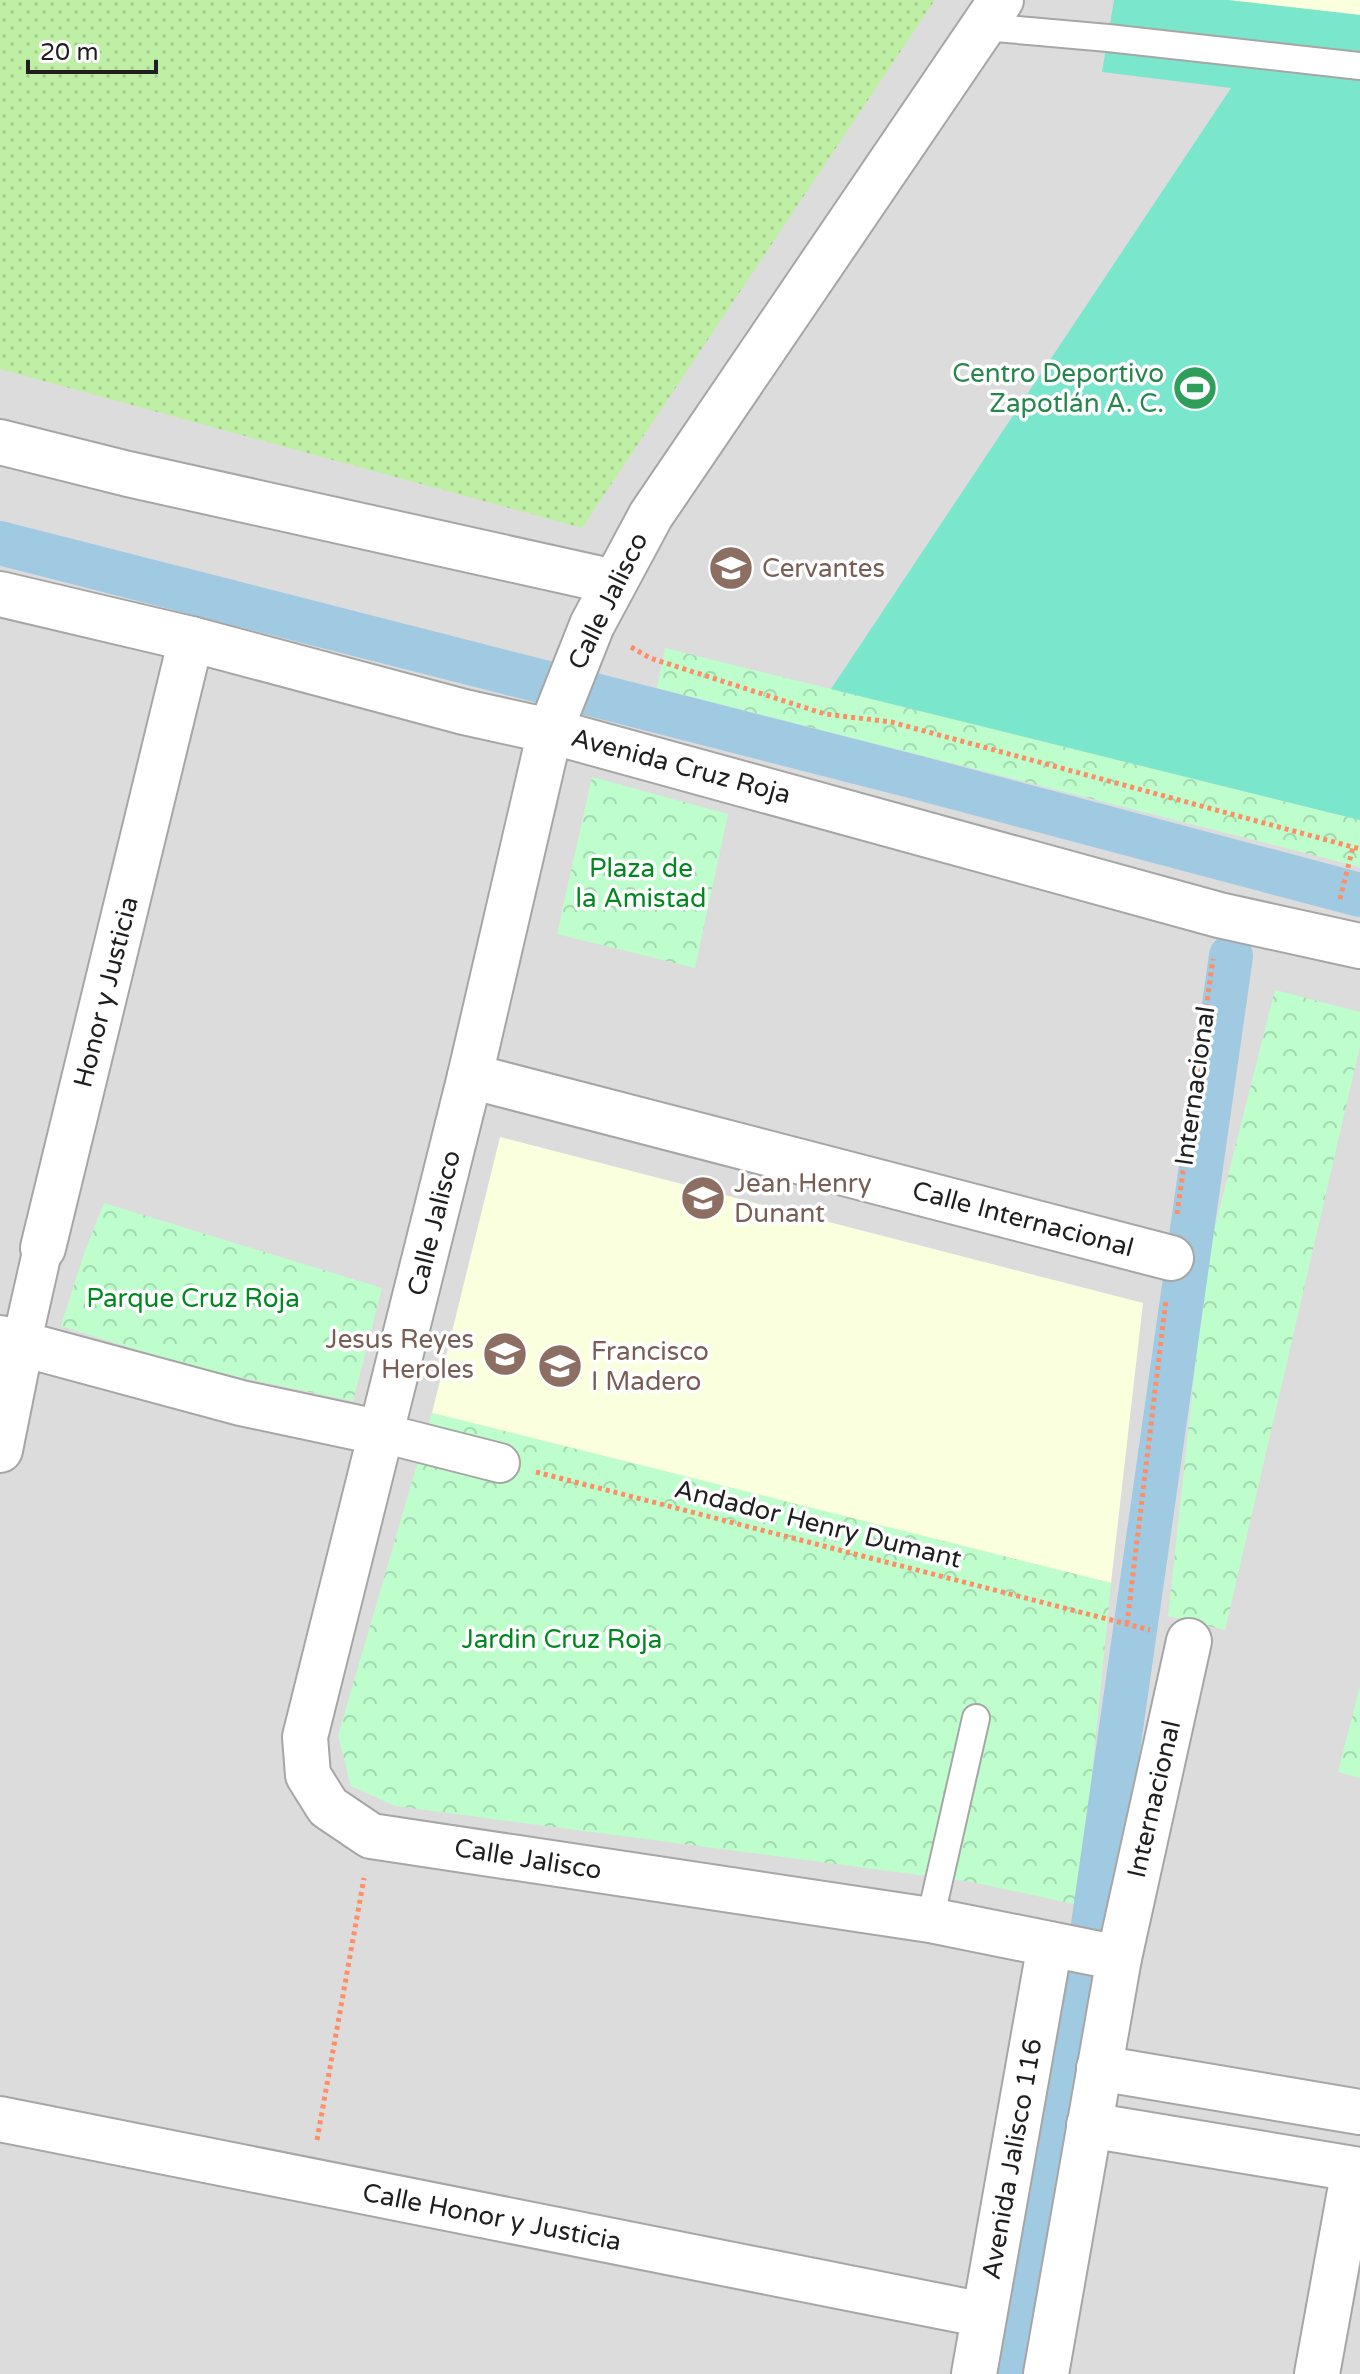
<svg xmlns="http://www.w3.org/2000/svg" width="1360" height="2374" viewBox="0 0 1360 2374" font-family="'Varela Round',sans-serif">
<defs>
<pattern id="grass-dots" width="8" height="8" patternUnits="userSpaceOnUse" patternTransform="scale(2)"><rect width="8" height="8" fill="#bfefa5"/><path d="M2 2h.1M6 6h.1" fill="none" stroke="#a4cc8e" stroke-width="1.8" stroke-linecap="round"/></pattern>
<pattern id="park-crowns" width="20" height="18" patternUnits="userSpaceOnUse" patternTransform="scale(2)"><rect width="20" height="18" fill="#bdfecc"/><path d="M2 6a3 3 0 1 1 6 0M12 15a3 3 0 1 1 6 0" fill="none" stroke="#a2d9af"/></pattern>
</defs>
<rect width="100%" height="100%" fill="#f1eee4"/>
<!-- residential -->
<path fill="#dddcdc" d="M0,0H1360V2374H0Z"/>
<!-- education -->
<path fill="#faffde" d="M1228,0H1360V15Z
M500,1137L1143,1303L1111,1583L432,1413Z"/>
<!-- grass -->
<path fill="url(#grass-dots)" d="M0,0H935L582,528L0,369Z"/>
<!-- park -->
<path fill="url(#park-crowns)" d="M665,648L1360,820V867L657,688Z
M592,777L728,814L695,968L557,934Z
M1275,990L1360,1012V1046L1225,1630L1168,1616L1207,1258Z
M104,1203L382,1288L353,1401L196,1368L61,1326L85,1251Z
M432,1413L1111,1583L1079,1905L972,1882L395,1806L351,1786L338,1736Z
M1360,1686V1778L1338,1772Z"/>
<!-- pitch -->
<path fill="#7ae7cd" d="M1114,0H1228L1360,15V820L831,689L1231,88L1102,72Z"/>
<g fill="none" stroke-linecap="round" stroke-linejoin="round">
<!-- canal -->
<path stroke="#a0cae2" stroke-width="44" d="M0,543L919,778L1360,895
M1013,2374L1093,1925L1231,956"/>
<!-- service casing -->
<g stroke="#a6a6a6" stroke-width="30">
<path id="service" d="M984,27L1108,38L1360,66
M930,1920L976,1718"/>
</g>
<!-- pedestrian casing -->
<g stroke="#a6a6a6" stroke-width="42">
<path id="pedestrian" d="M21,1345L43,1248
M382,1433L500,1463"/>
</g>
<!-- minor casing -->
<g stroke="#a6a6a6" stroke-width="48">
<path id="minor" d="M470,1076L1171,1258
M43,1248L191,639
M0,1338L241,1403L382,1433
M0,1450L21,1345
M1119,1958L1189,1641
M1099,2068L1360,2112
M0,2119L984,2315
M1089,2125L1360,2170
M1317,2374L1354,2169"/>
</g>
<!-- tertiary casing -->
<g stroke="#a6a6a6" stroke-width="48">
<path id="tertiary" d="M1001,0L651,515L592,625L550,731L470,1076L305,1737L308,1775L328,1807L371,1836L930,1920L1119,1958L1046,2374
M0,442L128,474L614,582
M0,594L191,639L464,712L550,731L1219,915L1360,946
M974,2374L1050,1944"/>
</g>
<!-- path -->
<path stroke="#ff8d66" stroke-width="5" stroke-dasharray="4 4" stroke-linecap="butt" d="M631,647L650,658L825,714L891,722L1360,849
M1340,899L1353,847
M1177,1214L1213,959
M536,1472L1150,1630
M1127,1624L1166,1300
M317,2140L364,1878"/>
<!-- service -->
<use href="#service" stroke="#fff" stroke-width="26"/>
<!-- pedestrian -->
<use href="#pedestrian" stroke="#fff" stroke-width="38"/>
<!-- minor -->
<use href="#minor" stroke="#fff" stroke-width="44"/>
<!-- tertiary -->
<use href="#tertiary" stroke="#fff" stroke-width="44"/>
</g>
<!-- icons -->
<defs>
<g id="stadium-disc" transform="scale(2.3)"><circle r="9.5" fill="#2e9e5b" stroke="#fff"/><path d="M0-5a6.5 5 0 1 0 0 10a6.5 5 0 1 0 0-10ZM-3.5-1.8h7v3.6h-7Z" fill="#fff"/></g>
<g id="school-disc" transform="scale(2.3)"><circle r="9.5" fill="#8d6e63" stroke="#fff"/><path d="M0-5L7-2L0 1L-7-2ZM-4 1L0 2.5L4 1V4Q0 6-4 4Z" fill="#fff"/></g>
</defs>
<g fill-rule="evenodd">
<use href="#stadium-disc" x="1195" y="388"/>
<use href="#school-disc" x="731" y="568"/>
<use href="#school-disc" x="703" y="1198"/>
<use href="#school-disc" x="505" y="1354"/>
<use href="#school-disc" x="560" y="1366"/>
</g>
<g text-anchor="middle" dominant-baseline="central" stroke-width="7" stroke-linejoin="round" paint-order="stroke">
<!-- leisure labels -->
<g font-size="26" fill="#27864d" stroke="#fff" text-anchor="end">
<text x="1164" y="373">Centro Deportivo<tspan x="1164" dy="30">Zapotlán A. C.</tspan></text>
</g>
<!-- education labels -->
<g font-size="26" fill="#785e54" stroke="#fff" text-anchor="start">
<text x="762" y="568">Cervantes</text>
<text x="734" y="1183">Jean Henry<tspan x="734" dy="30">Dunant</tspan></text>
<text x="474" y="1339" text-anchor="end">Jesus Reyes<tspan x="474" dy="30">Heroles</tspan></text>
<text x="591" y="1351">Francisco<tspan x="591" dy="30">I Madero</tspan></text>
</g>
<!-- street labels -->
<g font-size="26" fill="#1f1f1f" stroke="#fff">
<text transform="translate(608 601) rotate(-64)">Calle Jalisco</text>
<text transform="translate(681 766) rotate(15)">Avenida Cruz Roja</text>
<text transform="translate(106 992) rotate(-76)">Honor y Justicia</text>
<text transform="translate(1195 1086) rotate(-82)">Internacional</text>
<text transform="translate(1023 1219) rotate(15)">Calle Internacional</text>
<text transform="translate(434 1223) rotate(-76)">Calle Jalisco</text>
<text transform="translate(818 1524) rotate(14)">Andador Henry Dumant</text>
<text transform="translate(1154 1799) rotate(-77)">Internacional</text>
<text transform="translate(528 1859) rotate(9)">Calle Jalisco</text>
<text transform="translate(1012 2159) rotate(-80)">Avenida Jalisco 116</text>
<text transform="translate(492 2217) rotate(11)">Calle Honor y Justicia</text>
</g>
<!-- park labels -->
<g font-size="26" fill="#018820" stroke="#fff">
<text x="641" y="868">Plaza de<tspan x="641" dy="30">la Amistad</tspan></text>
<text x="193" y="1298">Parque Cruz Roja</text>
<text x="562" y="1639">Jardin Cruz Roja</text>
</g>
</g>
<!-- scale -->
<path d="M28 60v12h128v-12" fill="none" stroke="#1f1f1f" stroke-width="4"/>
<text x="40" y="60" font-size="24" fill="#1f1f1f" stroke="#ffffff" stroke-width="6" paint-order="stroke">20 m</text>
</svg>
